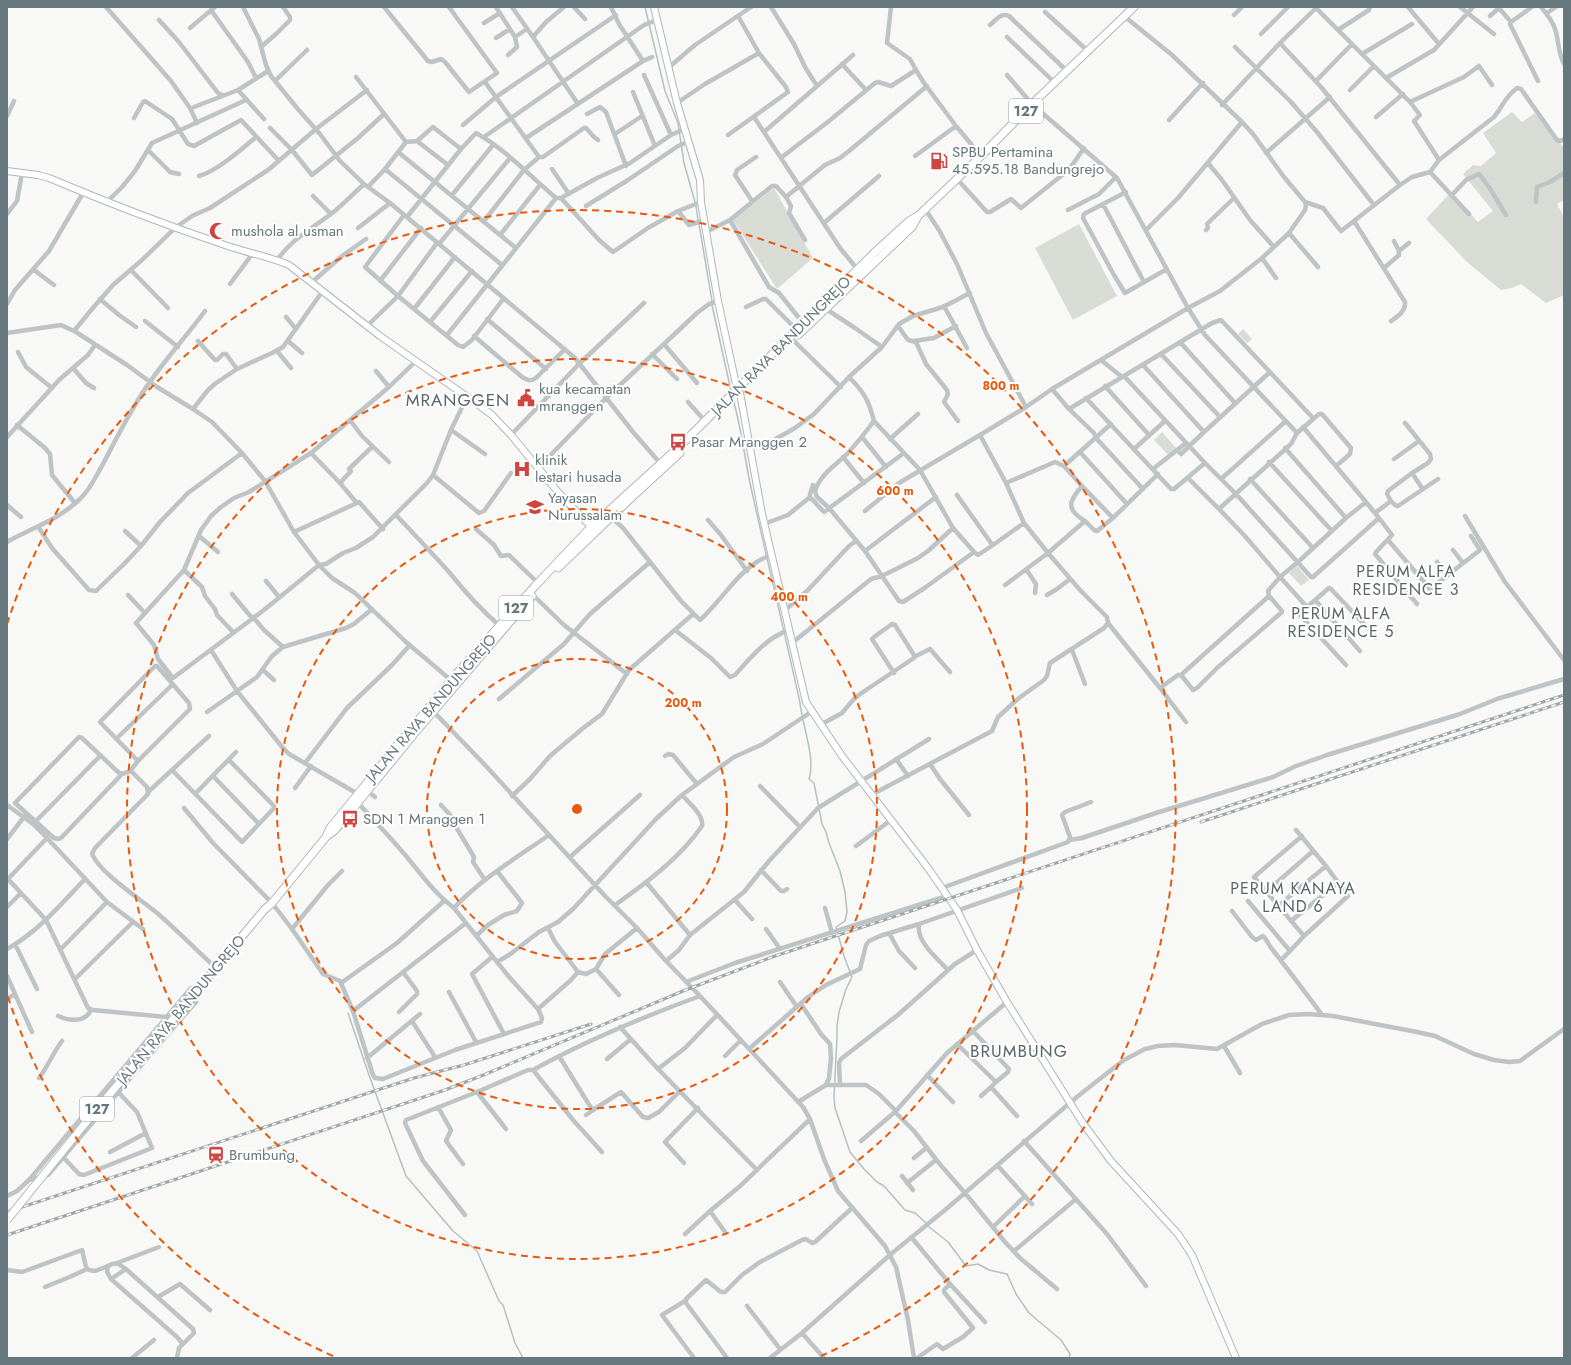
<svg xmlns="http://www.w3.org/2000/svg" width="1571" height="1365" viewBox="0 0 1571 1365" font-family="Jost,sans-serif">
<rect width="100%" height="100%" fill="#f8f8f6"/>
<!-- green -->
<path fill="#d9dcd5" d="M1512,112L1522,122L1535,113L1564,148V200L1557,204L1564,217V295L1546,303L1521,284L1512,288L1501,290L1467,262L1426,219L1451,192L1478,222L1493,211L1463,174L1473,165L1481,166L1496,153L1483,133Z
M774,188L813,258L777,289L733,220Z
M1079,224L1117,296L1073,320L1035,248Z
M1243,329L1252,339L1247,343L1238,334Z
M1162,432L1176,448L1168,455L1154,440Z
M1297,566L1309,580L1301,586L1289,573Z"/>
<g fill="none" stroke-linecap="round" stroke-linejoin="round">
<!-- stream -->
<path stroke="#b4c1c3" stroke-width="1.5" d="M645,7L665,91L678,123L684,163L695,202
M696,206L698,220
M699,224L712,301
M712,305L731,391
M732,396C741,425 744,454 750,483C766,556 784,629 800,703C802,725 816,758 809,779L814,783L822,824L826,832L829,843L840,871L845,892L847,912L845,921L836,927L844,956L850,972
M851,975L852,977L846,989L839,1012L837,1026V1037L834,1097L835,1108L850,1152L864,1169L877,1182L884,1186L905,1210L915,1213L926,1223
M348,1013L369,1075L406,1176L453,1231L477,1251L499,1301L503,1305L515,1343L523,1358
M928,1226L948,1242L966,1266L978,1264L989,1270L1007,1274L1016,1294L1029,1313L1061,1340L1070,1354L1069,1358"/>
<!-- secondary casing -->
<g stroke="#b0b7ba" stroke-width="8">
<path id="secondary" d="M654,7L677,103L700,180L701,202L718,301L737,389
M7,171L38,175L49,178C106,202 163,224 222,244C244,252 267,256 289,265L380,336L476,403L492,415L511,435L558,492L594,530
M740,393L762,514L806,702L842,756L928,868L957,910L977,950L1007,1002L1082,1122L1111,1161L1178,1234L1192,1255L1236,1358"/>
</g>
<!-- primary casing -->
<g stroke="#b2b7b9" stroke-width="9">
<path id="primary" d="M798,335L912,227L918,216
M558,568L630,499L680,453
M327,836L334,831L342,822L414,734L532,596
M189,1000L264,910L272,903L326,837L330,828L366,784L451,680L535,586L591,527L681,445L875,252L909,221L919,215L981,156L1032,104L1134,7"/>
</g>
<!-- street -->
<path stroke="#bec3c5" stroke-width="4.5" d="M106,7L171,81L190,108L197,123
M243,7L259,39L266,65L271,76L297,108L320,134L340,161L364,184L390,203L575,358L633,432L660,463
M384,7L428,61L432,62L441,59L445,62L469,92L497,73L449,7
M496,7L515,37
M512,7L533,37
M564,7L546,22L533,37L578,104
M574,7L585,19
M611,7L619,24L643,61
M771,7L794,44L805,67L817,86
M891,7L887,43L910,59L916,70
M1315,7L1410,102L1420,115L1414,121L1439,160
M1408,7L1439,44
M1460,7L1494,34
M1532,7L1511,22L1510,24L1538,81
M1541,7C1547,14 1554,23 1556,32C1559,44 1558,52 1564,64
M211,10L248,62L256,78
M1045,12L1088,51
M1547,13L1556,7
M1234,15L1242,7
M1124,16L1172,55L1242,122L1253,134L1284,177L1305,202L1323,208L1341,231L1400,185L1412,177L1430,172L1439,160L1494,117C1503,106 1504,98 1517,88L1521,89L1557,140L1560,141L1564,139
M1490,16L1499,8L1511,22
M159,20L179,42L218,93L222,95
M484,23L500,13
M990,25C996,20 1001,12 1009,16L1067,71
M190,28L215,7
M1338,30L1369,10L1370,7
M1261,34L1288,7
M1007,37L1055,83
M496,38L510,29
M1280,43L1321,87L1400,185
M261,47L276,34L290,20V17L283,7
M1235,47L1291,102L1317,132L1374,205
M1362,54L1412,24
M508,55L517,47L515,37L527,29
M842,64L866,90
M668,68L695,45L751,7
M644,75L671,135
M1007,75L1032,104L1117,178L1188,308L1205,335L1297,433L1291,444L1219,509L1244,535L1280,577L1268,591L1269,596L1282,611V612L1217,668L1197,688L1193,690L1181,675L1269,596
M356,77L406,142L385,169L368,187
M1386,78L1434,50L1473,7
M275,81L307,50
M1316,81L1352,44
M485,82L539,157H543L584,128H586L593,136L598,140
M238,90L264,119
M1350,90L1374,66
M633,92L655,146
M1410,102L1464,77L1479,66L1492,85
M677,103L705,84L759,53
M1222,105L1280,43L1317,7
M194,107L238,90L268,71
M587,114L600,107L606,112L626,166
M7,116L14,101
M754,117L840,248L858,270
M1376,117L1403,94
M134,118L143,102L145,101L172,119L188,144L194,146L241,120L279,161
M1169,120L1203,83
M463,125L496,97L616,15
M270,128L292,150L312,175L358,138L384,114
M764,132L853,55
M615,134L642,116
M728,135L788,92L786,87L759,53L738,16
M484,137L644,25L657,20
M526,138L643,61L652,57
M417,141L448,165
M406,142L417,141L433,127L461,149
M149,151L170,172L179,174
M398,152L516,248
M1266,153L1330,97
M915,156L956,126
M782,157L829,121L875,83L878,82L891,86L916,70L924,83L956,126L981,156
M1208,163L1222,180L1250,220L1274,247
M385,169L502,265
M552,169L569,194
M1430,172L1469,214
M199,176C217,171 242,149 256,137
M957,179L987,212H990L1011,199L1021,208L1066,172L1073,164L1084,148
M1126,192L1084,214L1083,218L1114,275L1125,293L1167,269
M452,195L493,145
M1452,195L1466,180L1479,174L1489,187L1506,215
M313,196L331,214
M786,197L791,206L789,213L805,240
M561,198L599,240L613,252L648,228L678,211L689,225L705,220
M752,201L735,175L737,170L756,157
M107,202L122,187L135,171L152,143L246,100
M1536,202L1537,187L1550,182L1564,173
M1103,204L1144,282
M586,206L628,180L678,146L688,142
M925,209L939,230L957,264L986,333L1026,407
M1068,210L1099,194L1116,177
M678,211L701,202
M7,214L17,201L22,173
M404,215L365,267L398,296L458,345L463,347L472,340L504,298
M407,217L461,149L476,133C505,149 530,176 556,198
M730,220L769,287L779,293L803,323
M484,221L524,170L539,157
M1354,221L1405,302C1406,311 1398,316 1391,321
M824,223L879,176
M358,228L390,203
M1146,230L1178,198L1242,122
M1206,230L1208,228L1207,224L1234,198
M706,232L730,220L772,186H776L786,197L825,165L840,158L849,151L927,86
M1289,233L1318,267
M500,235L540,185
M439,244L510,158
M1399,251L1409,243
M1262,258L1276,278
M277,260C292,239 311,229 331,214C343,205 353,194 364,184
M1384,268L1399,255V251L1394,241
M34,270L54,285
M131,270L168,308
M380,281L421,228
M311,283L342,256L366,239
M230,284L253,253
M100,299L119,315L136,327
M7,304L15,290L49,251L83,193
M944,306L967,348
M746,307L763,299H766L797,330
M414,309L455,257
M826,309L855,328L882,347
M286,317L296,329
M487,319L546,369
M145,321L178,347
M430,322L472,271
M367,326L398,296L437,243
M898,326L908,340L916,342L926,364L947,390L948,394L944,402L958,421
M74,331L92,309L113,285L142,260L175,228L192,216L210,208L268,170L316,129L367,90
M7,333L61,325L76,332L127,365L157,387L193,409L212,422L242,453L265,481L294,532L319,565L332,578L355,593L406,642L452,681
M447,335L556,198H561L597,178L630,163L671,135L684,129
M474,336L522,377C527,380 530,382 536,378L565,349
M793,340L841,387
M198,341L215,360H217L223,354H226L237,369
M288,341L302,353
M914,341L934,338L956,326
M1180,342L1235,403
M664,344L697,383
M277,351L291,368
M18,352L26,367L52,388
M652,354L677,379
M1161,354L1220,417
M1101,360L1122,377
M416,361L389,387L311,453L249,492L234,498L221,507L211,516L201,530L184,570L136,623L154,645L158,659L173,678L264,610L319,565L326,564L343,553L356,548L373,537L427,483L433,475L451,430L467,397
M1143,365L1204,432L1270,372
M73,368L86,383L94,388
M376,371L389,387
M849,377C864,392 869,401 874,421L920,470L953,528L974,552L926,587L903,602L899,601L865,551L829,508L817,497L815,492C819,475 836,465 848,453C857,443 866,432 874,421
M1105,386L1149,435
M1052,389L1069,409L1212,323L1221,320L1313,418
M1086,398L1171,489H1174L1205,463L1124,376
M688,402L705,421
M193,409L208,390L216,383L237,369L272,353L283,347L322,292
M1069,409L1094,433L1096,438L1143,489
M350,420L362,436L389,462
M17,425L45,448L50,454L52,475L75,503
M1303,427L1366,502
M451,430L485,454
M1297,433L1319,414H1322L1351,448L1350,454L1336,466
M511,435L580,363L644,303
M7,437L59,380L88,355L95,345
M862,437L886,467
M890,439L918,414
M774,440L795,428L814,414L849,377L882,347L899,324L913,316L943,307L970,293
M1285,448L1346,518L1298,562L1280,577L1307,607L1329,588L1331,589L1376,637
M1134,449L1165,421
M1177,450L1181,454L1204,432
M1080,452L1127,504
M311,453L340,483L356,502
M843,457L864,483
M1394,459L1419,441
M1269,462L1332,531
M1205,463L1235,493L1311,577H1313L1379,518L1366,502L1346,518
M1064,466L1111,424
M538,468L607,397L664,344L697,313L709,304L718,301
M1153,469L1186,443
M1412,473L1422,488
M433,475L479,513L484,511L511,473
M1188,478L1219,509
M1221,479L1286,421
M1250,479L1313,548
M340,483L351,471L349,469L372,447
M1082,486L1113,518
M816,487L813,485L810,494V497L824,512L904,453
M957,495L991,543L993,545L1024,523
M1391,501L1387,494L1388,491L1412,473L1428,463L1431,459L1430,454L1405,423
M7,505L21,517
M865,511L899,483L980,435
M1375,513L1391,501L1395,505L1398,506L1438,479
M396,515C414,534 432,553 449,572C465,592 481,610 500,626
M1465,516L1505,582L1564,660
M611,517L623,528L681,601L700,620C722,601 742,563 772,555
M1379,518L1392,535L1376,552L1375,554L1417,604
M708,520L721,535L747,571
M1085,521L1094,530L1097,531L1113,518L1158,474
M764,524L788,515L810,497
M39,528L52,548L89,590L96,591L124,564L141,546L160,522L188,493L242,453
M476,529L494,545L501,556L509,555L538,583
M125,531L141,546
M294,532L359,502L383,529
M199,536L218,552
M1388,540L1430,589L1480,550L1471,536
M7,542C33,527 57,521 80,499C90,490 96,476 103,464C114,443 125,421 138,400C157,368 183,341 205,311
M1453,550L1463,563
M865,551L936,497
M974,552L978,555L993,545
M1437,562L1447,576
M1026,569L1036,584L1035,593
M184,570L202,587L205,596L215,609L217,615L233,632
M266,581L279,597
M1005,585L1048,553L1024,523L1006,483L980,435L1026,407L1052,389L1188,308L1220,291L1262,258L1289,233L1305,210L1306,205L1305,202
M232,594L252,618
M128,595L145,613
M533,595L564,625L627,674
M1047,595L1057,589L1070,579
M1315,600L1360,651
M1307,607L1300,615L1346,665
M785,610L808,590L849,546L856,541
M253,617L264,630L283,647
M1108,623L1160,688
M675,630L711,658L730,677L735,675C750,658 766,638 789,630
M792,643L871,579L882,576L918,558L928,551L953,528
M211,650L237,691L283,748L289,754L358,794
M1072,650L1085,684
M914,657L930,649L950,672
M263,670L274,680
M1178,675L1160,688L1186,722
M499,699L564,644L590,614L650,562
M432,710L485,765L605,896L637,928L666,961L700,996L803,1107L810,1119L824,1159L838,1191L885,1246L896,1267L908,1320L914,1358
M207,712L257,677L272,656L283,647L346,628L354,624L372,609
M820,725L842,713L853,700L860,694L914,658V655L895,625L892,624L874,637L872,639L894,673
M116,739L172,685
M665,756L668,754L673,755L697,784
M896,759L908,776
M305,763L347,708L392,665L410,645
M930,764L940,779L969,815
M172,770L242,842L274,808V806L229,760
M130,771L138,761L100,722L155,666H157L189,703L190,709L138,761
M122,774L61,838L58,839L54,838L15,803L79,737L82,738L118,772L122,774L131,771L147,787L148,794L95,848L92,854C100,873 140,899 157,913C178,931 196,950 216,968
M213,776L259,824
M760,786L800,827
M295,788L311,766
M367,791L375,797
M148,792L209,736
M195,794L236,752
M871,795L992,731L998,717L1019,698L1044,680L1047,676L1050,663L1104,628L1108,623L1107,617L1080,590L1048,553L1085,521C1065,509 1069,501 1082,486L1064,466L1055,462L1006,483
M512,796L530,779L550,756L582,729L602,714L629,670L693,614
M7,805L33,824L47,838
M441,805L452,817L456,827L474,857L473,862L485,880
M184,808L213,843L272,903L292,929L323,974L340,981L353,1011L373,1075L375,1078L383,1079L455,1050L541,1022L542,1018L538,1009L510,978L454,908C435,894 421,874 406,856C391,838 374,820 358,803
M36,821L100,756
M1296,830L1326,866L1348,896L1304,936
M7,839L24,817
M1070,840L1082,838L1156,813L1273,777L1296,766L1327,755L1460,714L1497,699L1564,679
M856,846L891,820
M570,857L640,795
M761,870L781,891H784L787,889
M646,882L690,935
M942,888L1068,842L1070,837L1062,815L1065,812L1091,802
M1266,892L1313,851
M735,900L752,919
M1248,901L1290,951L1281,960
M615,905C646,883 680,858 702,826C704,815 689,803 682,795
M1278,906L1326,866
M7,907L21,893
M454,908C481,879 516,858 549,835
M825,908L832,933
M1232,911L1252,937L1256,940L1263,936C1268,940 1268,945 1272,949C1289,971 1306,993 1322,1015
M1291,921L1338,883
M919,924C916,942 937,958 948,970
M143,929L107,902L47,838L8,879L46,920L88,1008L93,1010L166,1017
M292,929L328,885L342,871
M766,929L780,949
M889,933L899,951L915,968
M476,936L488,925L504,915L517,911L522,903L497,871
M15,944L37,989
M7,949C38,932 61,904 85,879
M60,950L107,902
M1290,951L1304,936L1254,877L1302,836
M492,957L472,974L504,1034
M666,961L679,950L690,935L744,892L769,861L818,808L929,739
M497,962L509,955L539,932L558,922L573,909L656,819L682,795L734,757L763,744L811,712
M596,969L605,954L637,928
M578,972L586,974L596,969L619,995
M7,976L32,1032
M75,979L133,922
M686,982L735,963L947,896
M780,982L797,1007
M341,983L397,943L444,901
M449,992L476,1042
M7,999L15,994
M538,1009L571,980L578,972L555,942L548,928
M353,1011L466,923
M399,1012L417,994V991L403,972
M58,1016C69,1021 85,1023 91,1010
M412,1021L435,1057
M620,1027L658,1069L757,1170
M972,1030L1009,1069L1008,1072L996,1082
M957,1044L996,1082L991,1087L1017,1116
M1224,1046L1240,1073
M749,1049L808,997L826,985L860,969L866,945L869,941L880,936L919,924L1022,888
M559,1056L588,1103L593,1110L621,1092L643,1117L648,1118L659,1112L680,1091
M725,1056L741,1040
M367,1058L420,1014
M607,1059L631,1039
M658,1069L685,1048L717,1015
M533,1070L573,1120L602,1152
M927,1075L953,1102
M39,1078C48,1066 53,1053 62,1041
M826,1085H866L879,1094L896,1111
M840,1085L839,1063L841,1059L899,1014L955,964L977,950
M477,1092L506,1129
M981,1096L991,1087
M798,1102L826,1085L829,1078L831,1058L830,1044L821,1034L801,1004
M438,1107L451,1130L446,1141L463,1164
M895,1112L914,1131L938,1162L965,1193L1005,1242L1020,1258L1057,1289
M586,1115L593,1110
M861,1141L896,1111L947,1053L1007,1002
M1024,1141L1107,1234L1146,1286
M110,1152L146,1133
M63,1157L79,1174L84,1175L152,1148L137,1112L118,1092
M914,1158L926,1148
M684,1163L665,1142L698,1108
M998,1166L1032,1204
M902,1176L913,1190
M29,1180L48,1175L166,1036L196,1002L201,988
M907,1183L936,1160
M7,1196L17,1191L29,1180L191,988L202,984
M710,1211L725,1232
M465,1215L423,1161L405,1123L406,1120L477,1092L528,1070H533C587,1040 643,1017 700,996
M993,1227L1025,1196
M685,1234L710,1211L739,1187L810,1119
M912,1238L950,1284L985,1322
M1014,1251L1076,1199
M117,1263L159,1247
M7,1270L22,1272L82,1250L86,1267L89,1270L95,1271L108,1266
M111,1279L126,1269
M45,1287L72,1276L87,1269
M158,1297L180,1284L210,1310
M685,1301L662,1315L694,1358
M747,1306L780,1349
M802,1333L824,1358
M132,1358L154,1340
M177,1358L179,1348L194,1333L193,1329L126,1269C119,1264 116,1261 108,1266L107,1272L111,1279L177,1337L183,1344
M727,1358L686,1303V1299L706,1280L721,1292H725L742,1275L760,1262L802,1240L806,1239L812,1243L815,1242L852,1208
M770,1358L802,1333L891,1254L945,1210L1078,1096L1124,1060L1145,1049L1158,1046L1175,1045L1217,1049L1262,1024L1289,1015L1309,1014L1333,1016L1417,1032L1435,1036L1474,1054L1494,1060L1509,1062L1520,1061L1564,1029
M917,1358L937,1344L943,1349L963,1337L973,1328L944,1292V1290L950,1284"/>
<!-- secondary -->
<use href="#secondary" stroke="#fff" stroke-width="6"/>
<!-- primary -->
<use href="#primary" stroke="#fff" stroke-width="7"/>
<!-- rail casing -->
<g stroke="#9ea7a9" stroke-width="3">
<path id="rail" d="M1201,822L1564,702
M7,1212L414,1078L464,1065L591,1024
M7,1235L445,1090L481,1076L683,991L772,957L1564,695"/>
</g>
<!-- rail -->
<use href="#rail" stroke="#fff" stroke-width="1.5" stroke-dasharray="4.5" stroke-linecap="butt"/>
<!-- primary-bridge casing -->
<g stroke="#b2b7b9" stroke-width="9" stroke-linecap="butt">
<path id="primary-bridge" d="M7,1220L83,1126L189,1000"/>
</g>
<!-- primary-bridge -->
<use href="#primary-bridge" stroke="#fff" stroke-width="7"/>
</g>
<!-- distance rings -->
<g fill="none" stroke="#e8590c" stroke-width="2" stroke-dasharray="7 5">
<circle cx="577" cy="809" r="150"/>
<circle cx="577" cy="809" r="300"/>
<circle cx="577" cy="809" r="450"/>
<path d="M333 1356A599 599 0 0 1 7 994M7 624A599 599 0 1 1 821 1356"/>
</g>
<!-- icons -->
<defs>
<g id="fuel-bare" transform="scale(1.38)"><path d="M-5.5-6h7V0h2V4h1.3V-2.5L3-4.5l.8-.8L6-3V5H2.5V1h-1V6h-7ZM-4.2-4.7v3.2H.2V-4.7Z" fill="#ce463f" stroke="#fff" stroke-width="2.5" paint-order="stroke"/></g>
<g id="mosque-bare" transform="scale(1.38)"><path d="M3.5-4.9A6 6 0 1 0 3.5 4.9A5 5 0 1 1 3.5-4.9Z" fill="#ce463f" stroke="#fff" stroke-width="2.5" paint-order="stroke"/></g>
<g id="civic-bare" transform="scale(1.38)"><path d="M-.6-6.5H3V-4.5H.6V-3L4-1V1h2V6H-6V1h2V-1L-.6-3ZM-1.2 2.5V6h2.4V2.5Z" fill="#ce463f" stroke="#fff" stroke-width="2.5" paint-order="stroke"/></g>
<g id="bus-bare" transform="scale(1.38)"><path d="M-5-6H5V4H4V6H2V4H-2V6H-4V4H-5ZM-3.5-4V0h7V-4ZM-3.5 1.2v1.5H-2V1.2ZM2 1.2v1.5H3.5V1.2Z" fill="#ce463f" stroke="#fff" stroke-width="2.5" paint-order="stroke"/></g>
<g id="hospital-bare" transform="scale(1.38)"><path d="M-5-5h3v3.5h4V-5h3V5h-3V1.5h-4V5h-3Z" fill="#ce463f" stroke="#fff" stroke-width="2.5" paint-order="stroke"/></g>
<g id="school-bare" transform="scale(1.38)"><path d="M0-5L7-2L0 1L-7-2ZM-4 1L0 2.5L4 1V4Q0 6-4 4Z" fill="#ce463f" stroke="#fff" stroke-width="2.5" paint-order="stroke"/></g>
<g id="station-bare" transform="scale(1.38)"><path d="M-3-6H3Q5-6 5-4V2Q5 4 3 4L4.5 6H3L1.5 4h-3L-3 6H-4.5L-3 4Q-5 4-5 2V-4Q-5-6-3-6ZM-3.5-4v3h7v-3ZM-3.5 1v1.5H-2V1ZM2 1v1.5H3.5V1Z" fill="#ce463f" stroke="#fff" stroke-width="2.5" paint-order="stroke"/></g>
</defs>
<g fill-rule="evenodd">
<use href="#fuel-bare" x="939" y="161"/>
<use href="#mosque-bare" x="218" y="231"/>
<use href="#civic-bare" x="526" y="398"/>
<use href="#bus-bare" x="678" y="442"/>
<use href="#hospital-bare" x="522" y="469"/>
<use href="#school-bare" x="535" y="507"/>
<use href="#bus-bare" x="350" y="819"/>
<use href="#station-bare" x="216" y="1155"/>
</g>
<g text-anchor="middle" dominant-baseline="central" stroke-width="4" stroke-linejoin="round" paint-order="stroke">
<!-- shield labels -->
<g fill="#fff" stroke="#94a0a4" stroke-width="1">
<rect x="1009" y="99" width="34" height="24" rx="3"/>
<rect x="499" y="596" width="34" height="24" rx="3"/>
<rect x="80" y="1097" width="34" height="24" rx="3"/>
</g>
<g font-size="14" font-weight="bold" fill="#66787d">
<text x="1026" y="111">127</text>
<text x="516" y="608">127</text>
<text x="97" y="1109">127</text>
</g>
<!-- poi labels -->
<g font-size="15" fill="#66787d" stroke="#fff" text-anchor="start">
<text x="952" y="152">SPBU Pertamina<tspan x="952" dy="17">45.595.18 Bandungrejo</tspan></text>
<text x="231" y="231">mushola al usman</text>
<text x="539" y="389">kua kecamatan<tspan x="539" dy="17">mranggen</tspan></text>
<text x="691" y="442">Pasar Mranggen 2</text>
<text x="535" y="460">klinik<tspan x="535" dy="17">lestari husada</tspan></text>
<text x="548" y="498">Yayasan<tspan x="548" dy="17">Nurussalam</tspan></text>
<text x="363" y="819">SDN 1 Mranggen 1</text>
<text x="229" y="1155">Brumbung</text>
</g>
<!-- street labels -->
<g font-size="15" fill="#66787d" stroke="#fff">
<text transform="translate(781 346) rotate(-45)">JALAN RAYA BANDUNGREJO</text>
<text transform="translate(431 708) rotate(-49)">JALAN RAYA BANDUNGREJO</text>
<text transform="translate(181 1010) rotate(-50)">JALAN RAYA BANDUNGREJO</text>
</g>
<!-- neighbourhood labels -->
<g font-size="16" letter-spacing="1" fill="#586569" stroke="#fff">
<text x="1406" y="571">PERUM ALFA<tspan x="1406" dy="18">RESIDENCE 3</tspan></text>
<text x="1341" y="613">PERUM ALFA<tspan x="1341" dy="18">RESIDENCE 5</tspan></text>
<text x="1293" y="888">PERUM KANAYA<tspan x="1293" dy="18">LAND 6</tspan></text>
</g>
<!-- quarter labels -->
<g font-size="17" letter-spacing="1" fill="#586569" stroke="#fff">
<text x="458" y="400">MRANGGEN</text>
<text x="1019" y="1051">BRUMBUNG</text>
</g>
</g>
<circle cx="577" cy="809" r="6" fill="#e8590c" stroke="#fff" stroke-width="2"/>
<g font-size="12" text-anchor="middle" font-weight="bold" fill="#e8590c" stroke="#fff" stroke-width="4" stroke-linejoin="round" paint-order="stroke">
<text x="1001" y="390">800 m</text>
<text x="895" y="495">600 m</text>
<text x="789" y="601">400 m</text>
<text x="683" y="707">200 m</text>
</g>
<!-- border -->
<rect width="1571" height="1365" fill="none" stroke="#66787d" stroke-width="16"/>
</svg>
